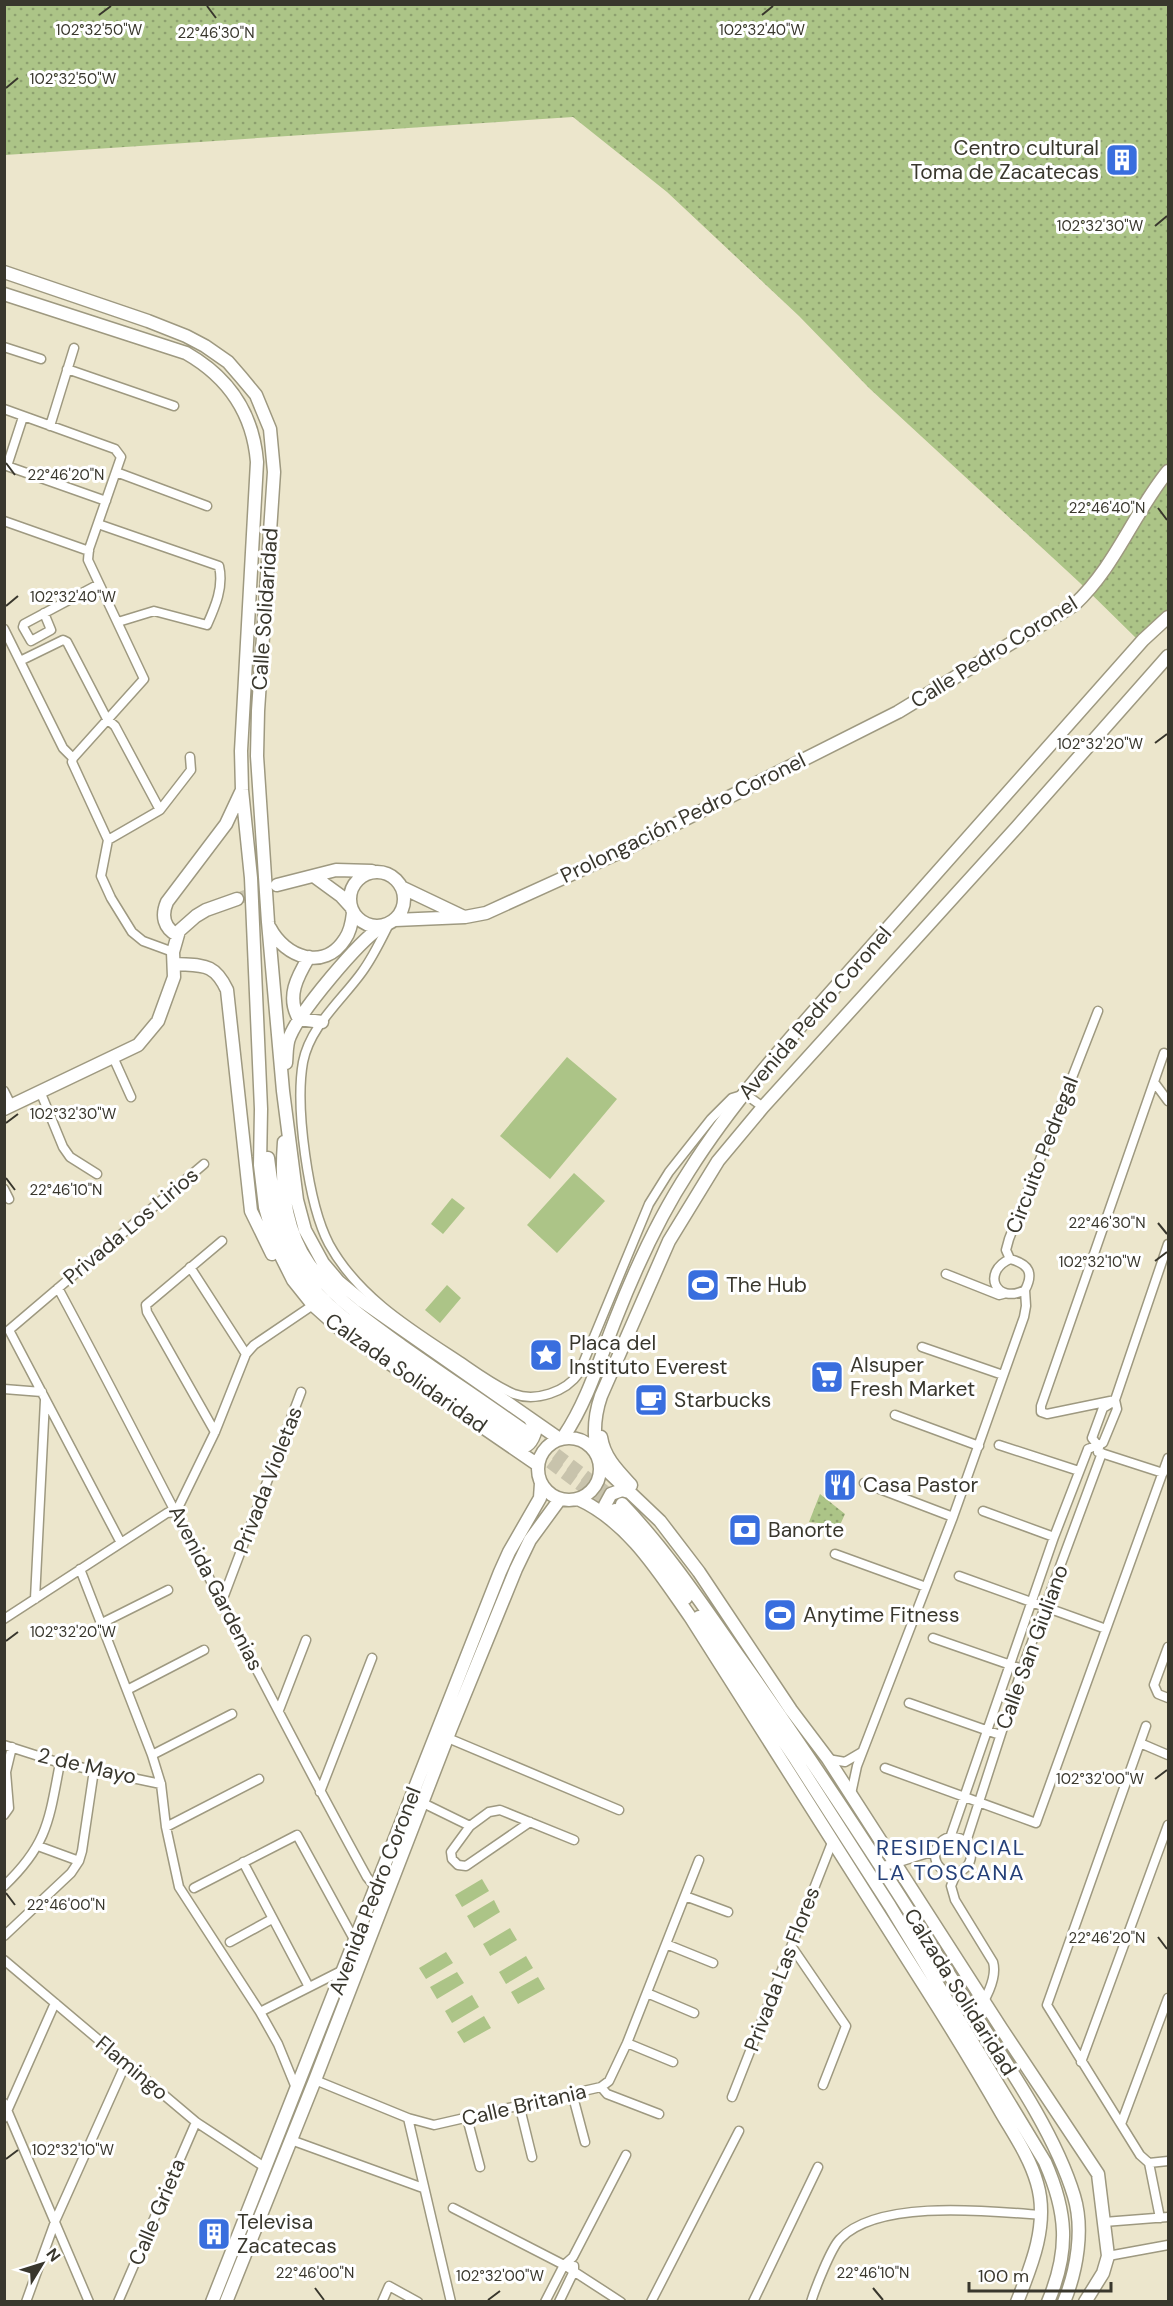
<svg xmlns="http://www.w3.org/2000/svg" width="1173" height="2306" viewBox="0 0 1173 2306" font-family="'DM Sans',sans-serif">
<defs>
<pattern id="park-dots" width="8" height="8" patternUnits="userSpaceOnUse" patternTransform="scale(1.5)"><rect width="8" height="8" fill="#acc487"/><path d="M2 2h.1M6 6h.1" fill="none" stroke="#8da06f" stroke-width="1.8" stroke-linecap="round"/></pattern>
<pattern id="garden-furrows" width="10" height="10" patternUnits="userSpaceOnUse" patternTransform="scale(1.5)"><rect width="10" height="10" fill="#acc487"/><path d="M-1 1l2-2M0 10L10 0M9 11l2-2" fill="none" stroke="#8da06f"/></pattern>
</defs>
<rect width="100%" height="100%" fill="#ece6cc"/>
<!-- park -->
<path fill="url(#park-dots)" d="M5,5H1168V609L1137,639L1079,582L869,388L799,316L667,192L573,117L5,155Z
M820,1494L845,1514L840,1525L809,1522Z"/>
<!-- garden -->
<path fill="url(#garden-furrows)" d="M536 1356a9 9 0 1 1 18 0a9 9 0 1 1-18 0Z"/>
<!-- pitch -->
<path fill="#acc487" d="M567,1057L617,1099L550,1179L500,1136Z
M574,1173L605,1201L557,1253L527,1225Z
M452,1198L465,1208L443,1234L431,1224Z
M447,1285L461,1298L440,1323L425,1310Z
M482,1879L489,1891L462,1907L455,1895Z
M494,1900L500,1912L474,1928L467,1916Z
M510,1928L517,1940L490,1956L483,1944Z
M446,1952L453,1963L426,1979L419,1968Z
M526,1956L533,1968L506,1984L499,1972Z
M457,1972L464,1983L437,1999L430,1987Z
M538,1977L545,1989L518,2004L511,1992Z
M472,1995L479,2007L452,2023L445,2011Z
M484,2016L491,2028L464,2043L457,2032Z"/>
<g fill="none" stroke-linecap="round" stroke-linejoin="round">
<!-- secondary-tunnel -->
<path stroke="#c8c3ac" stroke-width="12" stroke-dasharray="12 6" stroke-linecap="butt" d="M237,899L275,885
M527,1432L622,1504
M521,1441L614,1510"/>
<!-- street casing -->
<g stroke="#9e9980" stroke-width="11">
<path id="street" d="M4,347L41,359
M67,369L174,406
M4,409L115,449L121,457L89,549L88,560L144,679L73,758L72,762L108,840L101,876L111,898L132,932L143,941L173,952
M50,426L74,348
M4,465L106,501
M7,466L23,417
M116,472L207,506
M4,521L89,551
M98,524L219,566C224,587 215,607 207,625L154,611L118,622
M44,613L51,630L31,641L23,627L24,624L99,584
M4,629L63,748L73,758
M20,661L63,640L67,642L107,719L115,726L160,810
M108,840L160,810L191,770L190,757
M389,924C381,940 373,957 362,972C342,1000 310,1026 303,1062C295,1107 308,1204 329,1244C358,1297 411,1329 460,1361C476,1372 495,1386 514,1394C536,1402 566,1392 579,1373L649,1204L669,1172L711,1119L732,1098L745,1094L763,1107
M113,1057L131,1097
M1154,1082L1168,1101
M4,1091L11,1105
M40,1091L63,1147L70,1157L97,1174
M4,1189L9,1199
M1010,1259L1006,1250L1009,1239L1098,1011
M1010,1259C981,1272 996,1305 1025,1290
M1010,1259C1029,1264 1034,1273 1025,1290
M190,1267L246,1354
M946,1274L999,1295L1003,1294
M58,1288C163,1483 260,1683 367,1877L375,1887
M922,1347L1003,1375
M4,1389L42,1392
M1115,1400L1047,1414L1041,1412V1406L1164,1053
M895,1415L979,1446
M215,1432L147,1312L146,1305L222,1241
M999,1445L1079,1471
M1099,1447L1092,1438L1103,1408L1111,1403
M1088,1449L1103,1443L1117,1409L1115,1400L1168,1244
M1098,1452L1163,1473
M864,1483L953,1517
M983,1511L1054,1537
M176,1512L215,1432L246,1354L254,1345L313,1305
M121,1543L9,1330L204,1164
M835,1554L926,1587
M80,1569L152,1755L161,1784L166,1827L179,1887L260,2012L278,2044L296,2088
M959,1576L1106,1629
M35,1599L45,1400
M222,1601L301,1392
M4,1619L167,1513L176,1512
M102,1623L168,1590
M933,1638L1022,1669
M1168,1647L1154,1685L1158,1694L1168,1698
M127,1690L204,1650
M909,1703L1000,1735
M279,1710L306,1640
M1146,1726L1047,2005L1140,2155L1149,2163
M443,1736L619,1810
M1140,1743L1168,1755
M4,1745L60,1763L161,1784
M152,1755L232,1714
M828,1759L845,1762L862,1752
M885,1768L1036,1823L1168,1458
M320,1792L372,1658
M851,1794L857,1766L953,1517L1024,1317L1026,1306L1025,1290
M423,1803L470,1826
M4,1815L9,1808L6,1772L12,1747
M530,1822L466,1866L458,1865L452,1859L451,1852L470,1826L489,1812L500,1810L574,1840
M166,1827L259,1779
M935 1855a18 18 0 1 1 36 0a18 18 0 1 1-36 0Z
M950,1838L1054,1537L1088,1449
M966,1842L1022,1669L1102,1453
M38,1846L79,1861
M243,1862L309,1987
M882,1866C901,1863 917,1855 936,1851
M956,1874L951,1886L955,1900L993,1962C998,1979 984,2002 975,2016
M4,1886C48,1844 49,1820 60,1763
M194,1888L297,1835L355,1941
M685,1896L728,1912
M4,1936L71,1873L79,1861L82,1851L94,1770
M230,1942L272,1919
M666,1944L713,1963
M792,1947L846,2026L823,2085
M4,1960L196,2122L266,2168
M647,1993L694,2013
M260,2012L343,1970
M627,2043L673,2062
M1081,2062L1168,1825
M315,2080L408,2118L434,2125L601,2087L609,2081L627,2043L699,1860
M601,2087L607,2094L659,2114
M572,2093L585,2142
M732,2097L833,1840
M4,2103L89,2302
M519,2104L532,2157
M4,2118L55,2003
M408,2118L451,2302
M467,2118L480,2167
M1121,2124L1168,1998
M291,2140L423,2188
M1149,2163L1160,2218
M1149,2163L1168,2161
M453,2208L564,2265L621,2302
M1104,2222L1168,2217
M1108,2256L1168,2245
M26,2302L56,2219L126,2063
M118,2302L196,2122
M382,2302L389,2286L418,2302
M545,2302L564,2265L573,2257L626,2155
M559,2302L574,2271V2266
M651,2302L739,2131
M753,2302L818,2167
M811,2302C815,2289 831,2248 840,2239C878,2199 989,2211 1041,2215"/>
</g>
<!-- secondary casing -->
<g stroke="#9e9980" stroke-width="15">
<path id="secondary" d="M4,272L148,321L186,336L205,346L228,362L241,377L256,395L270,429L274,472L258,711L257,756L268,922L283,1091L297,1200L305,1230L323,1263L339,1282L362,1301L558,1438
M4,294L186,353C228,377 253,413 257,462L241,751L242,790L251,878L261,1109L260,1165L265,1207L276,1246L293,1280L313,1305L341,1330L538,1465
M350 899a27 27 0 1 1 54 0a27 27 0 1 1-54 0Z
M315,877L341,896L351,907
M277,885L336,870L372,871
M401,887L464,917
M395,920L465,917L486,913L616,854L898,712L1074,605C1116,566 1133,514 1168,471
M270,928C285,957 324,972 345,939C350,932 352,922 353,913
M177,935C164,928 161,916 167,902L226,824L241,792
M309,957C297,977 286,997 299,1019L322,1022
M175,964C202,966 214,962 227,990L251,1211L272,1254
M286,1063C287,1054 286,1044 290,1036C301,1010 358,942 381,927
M4,1109L138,1045L158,1021L174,977L173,952L179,931L196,916L206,910L237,899
M284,1142C281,1180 283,1218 302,1253C325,1293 365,1319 402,1346C443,1375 485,1403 526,1432
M268,1158C273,1197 279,1237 300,1271C325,1310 368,1335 404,1360C443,1387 482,1414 521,1441
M564,1436C588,1400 600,1358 616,1318C636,1267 659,1217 689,1171C742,1087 813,1013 878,939C967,840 1055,740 1143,640L1168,617
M601,1437C604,1457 617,1470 631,1485
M538 1469a31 31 0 1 1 62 0a31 31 0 1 1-62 0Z
M514,1447C527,1450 533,1441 536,1429L530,1419
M597,1454C593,1433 594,1416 601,1396L669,1241L718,1161L763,1107L1017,827L1168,656
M600,1464L660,1521L699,1572L791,1710L828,1759L1001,2028L1098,2174L1108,2256L1103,2273L1085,2302
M578,1499C629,1522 660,1574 691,1618C770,1742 849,1866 927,1990C953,2031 978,2072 1002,2114C1015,2136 1030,2158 1037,2183C1049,2223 1032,2265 1017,2302
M622,1504C668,1552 704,1607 742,1661C817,1767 888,1876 957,1987C996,2049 1053,2126 1074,2196C1084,2229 1077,2270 1064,2302
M615,1510L657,1555L686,1598
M608,1517L605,1505L611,1494L622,1490L629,1492
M699,1617L796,1760L890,1906L1045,2162C1067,2212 1070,2250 1048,2302
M212,2302L500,1572L509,1552L540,1498L541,1483
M226,2302L315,2080L451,1728L516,1569L530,1540L560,1499"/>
</g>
<!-- street -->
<use href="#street" stroke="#fff" stroke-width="8"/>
<!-- secondary -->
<use href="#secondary" stroke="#fff" stroke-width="12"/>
</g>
<!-- ticks -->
<path fill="none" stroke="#39372d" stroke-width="2" d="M207,6L216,18M99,15L111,6M762,15L773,6M6,88L18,78M1155,226L1167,216M6,463L15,475M1158,508L1167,520M6,606L18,596M1155,743L1167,734M6,1123L18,1114M6,1178L15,1190M1158,1223L1167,1234M1155,1261L1167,1252M6,1641L18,1632M1155,1779L1167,1770M6,1893L15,1905M1158,1937L1167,1949M6,2159L18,2150M315,2288L324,2300M873,2288L883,2300M488,2300L500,2291"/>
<!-- icons -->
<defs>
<g id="building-square" transform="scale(1.725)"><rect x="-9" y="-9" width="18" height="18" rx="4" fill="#396ede" stroke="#fff"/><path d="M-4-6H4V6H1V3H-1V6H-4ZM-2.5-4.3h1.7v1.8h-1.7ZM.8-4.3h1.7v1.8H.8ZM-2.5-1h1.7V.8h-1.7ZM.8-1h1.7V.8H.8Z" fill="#fff"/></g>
<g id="stadium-square" transform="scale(1.725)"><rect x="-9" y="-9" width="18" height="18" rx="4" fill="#396ede" stroke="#fff"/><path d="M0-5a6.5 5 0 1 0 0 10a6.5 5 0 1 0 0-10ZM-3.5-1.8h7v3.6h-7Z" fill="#fff"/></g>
<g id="sight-square" transform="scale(1.725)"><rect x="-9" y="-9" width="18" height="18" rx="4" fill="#396ede" stroke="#fff"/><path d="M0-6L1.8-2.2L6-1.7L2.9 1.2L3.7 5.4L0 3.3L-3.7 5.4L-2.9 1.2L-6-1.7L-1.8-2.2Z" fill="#fff"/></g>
<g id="supermarket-square" transform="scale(1.725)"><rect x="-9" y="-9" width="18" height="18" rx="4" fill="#396ede" stroke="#fff"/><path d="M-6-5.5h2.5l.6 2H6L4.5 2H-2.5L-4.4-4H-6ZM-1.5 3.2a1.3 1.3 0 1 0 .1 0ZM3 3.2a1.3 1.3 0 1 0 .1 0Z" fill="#fff"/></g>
<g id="cafe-square" transform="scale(1.725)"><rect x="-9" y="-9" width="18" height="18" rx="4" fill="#396ede" stroke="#fff"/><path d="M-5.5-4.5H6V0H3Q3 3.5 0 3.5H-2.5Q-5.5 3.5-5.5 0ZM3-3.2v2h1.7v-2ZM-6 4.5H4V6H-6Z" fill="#fff"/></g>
<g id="restaurant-square" transform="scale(1.725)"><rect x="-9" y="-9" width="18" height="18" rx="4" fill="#396ede" stroke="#fff"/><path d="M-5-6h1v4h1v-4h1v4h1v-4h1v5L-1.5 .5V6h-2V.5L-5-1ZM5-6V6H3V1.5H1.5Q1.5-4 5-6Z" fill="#fff"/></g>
<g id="bank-square" transform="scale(1.725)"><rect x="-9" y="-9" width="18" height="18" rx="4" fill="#396ede" stroke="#fff"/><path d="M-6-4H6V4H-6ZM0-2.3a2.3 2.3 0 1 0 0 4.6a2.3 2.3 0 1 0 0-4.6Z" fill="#fff"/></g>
</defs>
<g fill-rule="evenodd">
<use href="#building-square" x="1122" y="160"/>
<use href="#stadium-square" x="703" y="1285"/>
<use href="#sight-square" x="546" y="1355"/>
<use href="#supermarket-square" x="827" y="1377"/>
<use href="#cafe-square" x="651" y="1400"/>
<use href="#restaurant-square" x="840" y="1485"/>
<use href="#bank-square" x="745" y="1530"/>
<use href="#stadium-square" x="780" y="1615"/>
<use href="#building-square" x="214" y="2234"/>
</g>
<g text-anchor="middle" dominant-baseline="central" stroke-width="6" stroke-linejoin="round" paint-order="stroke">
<!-- poi labels -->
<g font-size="21" fill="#39372d" stroke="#fff" text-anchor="start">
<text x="1099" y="148" text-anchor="end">Centro cultural<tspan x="1099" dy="24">Toma de Zacatecas</tspan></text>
<text x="726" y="1285">The Hub</text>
<text x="569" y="1343">Placa del<tspan x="569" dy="24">Instituto Everest</tspan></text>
<text x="850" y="1365">Alsuper<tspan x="850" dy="24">Fresh Market</tspan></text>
<text x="674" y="1400">Starbucks</text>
<text x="863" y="1485">Casa Pastor</text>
<text x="768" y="1530">Banorte</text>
<text x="803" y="1615">Anytime Fitness</text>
<text x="237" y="2222">Televisa<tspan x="237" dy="24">Zacatecas</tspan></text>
</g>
<!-- street labels -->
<g font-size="21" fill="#39372d" stroke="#fff">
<text transform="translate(265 609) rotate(-86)">Calle Solidaridad</text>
<text transform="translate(994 652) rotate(-32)">Calle Pedro Coronel</text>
<text transform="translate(683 818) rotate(-26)">Prolongación Pedro Coronel</text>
<text transform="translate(815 1013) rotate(-49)">Avenida Pedro Coronel</text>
<text transform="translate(1042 1155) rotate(-69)">Circuito Pedregal</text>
<text transform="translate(131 1226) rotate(-40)">Privada Los Lirios</text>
<text transform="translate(406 1373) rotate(35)">Calzada Solidaridad</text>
<text transform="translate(268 1480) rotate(-69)">Privada Violetas</text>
<text transform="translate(216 1588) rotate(63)">Avenida Gardenias</text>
<text transform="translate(1032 1647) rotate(-70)">Calle San Giuliano</text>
<text transform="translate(87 1766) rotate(13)">2 de Mayo</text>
<text transform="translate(375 1891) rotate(-69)">Avenida Pedro Coronel</text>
<text transform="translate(782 1969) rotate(-69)">Privada Las Flores</text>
<text transform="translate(960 1992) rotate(58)">Calzada Solidaridad</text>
<text transform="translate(132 2068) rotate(40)">Flamingo</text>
<text transform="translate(524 2105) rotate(-13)">Calle Britania</text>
<text transform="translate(157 2212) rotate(-67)">Calle Grieta</text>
</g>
<!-- neighbourhood labels -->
<g font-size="22" letter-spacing="1.5" fill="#254078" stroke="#fff">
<text x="951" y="1847">RESIDENCIAL<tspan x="951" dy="25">LA TOSCANA</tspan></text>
</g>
</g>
<g font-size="15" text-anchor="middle" fill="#39372d" stroke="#fff" stroke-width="6" stroke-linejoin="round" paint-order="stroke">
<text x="99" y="35">102°32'50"W</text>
<text x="762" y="35">102°32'40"W</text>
<text x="216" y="38">22°46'30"N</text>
<text x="73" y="84">102°32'50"W</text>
<text x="1100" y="231">102°32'30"W</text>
<text x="66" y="480">22°46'20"N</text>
<text x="1107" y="513">22°46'40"N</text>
<text x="73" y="602">102°32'40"W</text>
<text x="1100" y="749">102°32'20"W</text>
<text x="73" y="1119">102°32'30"W</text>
<text x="66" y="1195">22°46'10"N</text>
<text x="1107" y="1228">22°46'30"N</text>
<text x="1100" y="1267">102°32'10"W</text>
<text x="73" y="1637">102°32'20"W</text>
<text x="1100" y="1784">102°32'00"W</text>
<text x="66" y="1910">22°46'00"N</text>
<text x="1107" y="1943">22°46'20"N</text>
<text x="73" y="2155">102°32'10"W</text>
<text x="315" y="2278">22°46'00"N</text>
<text x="873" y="2278">22°46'10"N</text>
<text x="500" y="2281">102°32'00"W</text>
</g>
<!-- border -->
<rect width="1173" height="2306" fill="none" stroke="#39372d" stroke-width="12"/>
<!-- north arrow -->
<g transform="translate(42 2264) rotate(52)" stroke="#ffffff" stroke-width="4.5" paint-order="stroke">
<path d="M0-4.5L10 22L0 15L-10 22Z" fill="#39372d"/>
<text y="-9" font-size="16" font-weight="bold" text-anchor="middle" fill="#39372d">N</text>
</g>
<!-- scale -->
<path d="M969 2282v9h142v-9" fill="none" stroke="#39372d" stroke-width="3"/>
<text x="978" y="2282" font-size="18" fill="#39372d" stroke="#ffffff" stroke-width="4.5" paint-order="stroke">100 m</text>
</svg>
